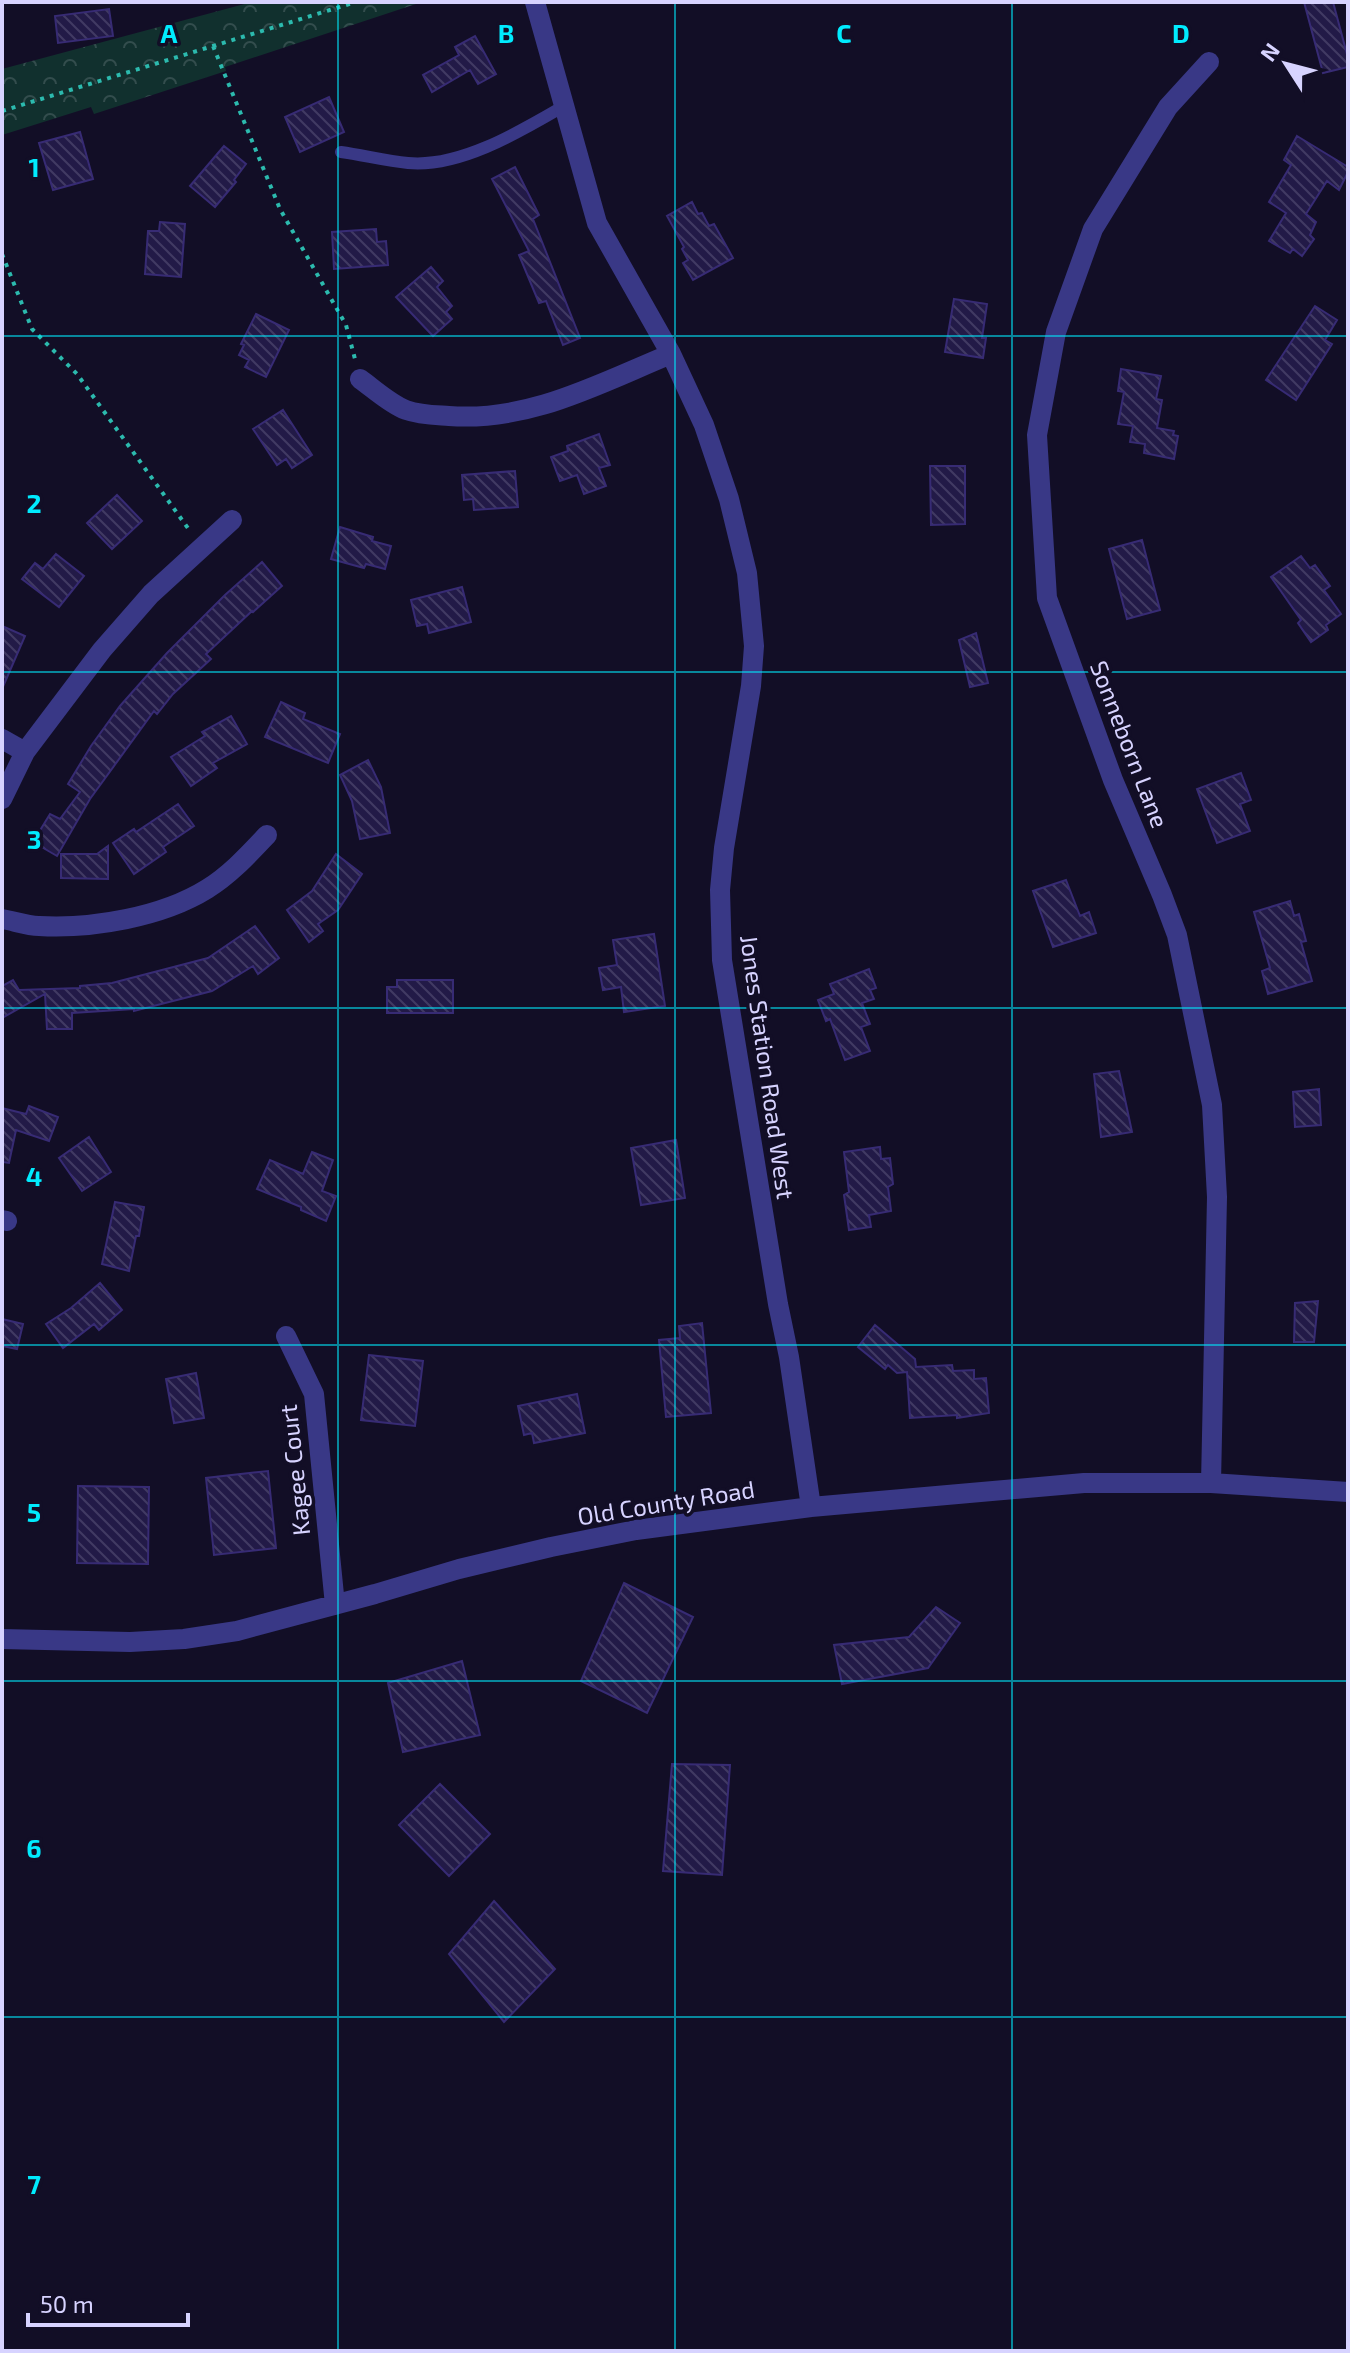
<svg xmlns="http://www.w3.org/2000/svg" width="1350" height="2353" viewBox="0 0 1350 2353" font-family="'Exo 2',sans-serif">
<defs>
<pattern id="forest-crowns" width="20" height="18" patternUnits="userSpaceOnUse" patternTransform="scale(2)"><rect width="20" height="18" fill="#11302e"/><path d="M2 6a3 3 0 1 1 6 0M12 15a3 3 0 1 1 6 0" fill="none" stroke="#334d4d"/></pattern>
<pattern id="building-back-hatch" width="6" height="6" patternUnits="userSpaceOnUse" patternTransform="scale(2)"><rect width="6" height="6" fill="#221a47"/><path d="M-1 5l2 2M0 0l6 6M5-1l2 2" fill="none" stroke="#413a63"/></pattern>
</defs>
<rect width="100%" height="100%" fill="#120e26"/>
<!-- forest -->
<path fill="url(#forest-crowns)" d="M252,2H422L225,67L226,71L94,114L91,107L2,135V69Z"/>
<!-- building -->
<path fill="url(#building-back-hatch)" stroke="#372b74" stroke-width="2" d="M1304,2H1333L1348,58V67L1323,73Z
M109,9L113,36L58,43L55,16Z
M475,36L496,74L478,84L470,70L432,92L423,75L459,55L455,47Z
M329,97L344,132L300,152L285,117Z
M80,132L93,179L53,190L39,143Z
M1297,136L1348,167V172L1339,190L1327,181L1306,214L1316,222L1310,235L1314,239L1302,256L1293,249L1290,253L1269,241L1286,213L1269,202L1291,165L1284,160Z
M224,146L246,164L234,180L236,182L215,207L190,186Z
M515,167L539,215L533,219L580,338L563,345L546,301L539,303L519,255L529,251L492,179Z
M692,202L698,214L702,213L709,226L714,224L733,258L693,280L683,263L688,260L682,249L684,247L667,216Z
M160,222L185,224L181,277L145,274L148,231H159Z
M376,229L377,242L386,241L388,265L334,269L332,232Z
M431,267L443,281L437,287L452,306L446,312L452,319L433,336L396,297Z
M954,299L987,304L982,338H986L983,358L945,352Z
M1315,306L1337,320L1325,340L1332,344L1296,400L1266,380Z
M256,314L289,330L266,377L245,367L249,360L239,355L244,345L241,344Z
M1121,369L1161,376L1156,399L1162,400L1157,428L1174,431L1173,435L1178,436L1174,459L1144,453L1145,444L1130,442L1133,426L1118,424L1124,392L1118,391Z
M283,410L312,455L292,468L286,459L277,465L253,429Z
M599,434L610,465L599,468L606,486L584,494L577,475L560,481L551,457L568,451L567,446Z
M930,466H965V524L931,525Z
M515,471L518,507L474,510L473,499L464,500L462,475Z
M117,495L142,521L112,549L87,523Z
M340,527L373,537L372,541L391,546L385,569L366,564L364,568L331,559Z
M1142,540L1160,610L1127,619L1109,549Z
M56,554L84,576L59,607L22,579L35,563L43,569Z
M1301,556L1310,568L1315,565L1330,586L1324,590L1341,614L1326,625L1328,630L1311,642L1298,623L1301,620L1271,577Z
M262,562L282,586L253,612L252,611L206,654L211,659L173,694L157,714L154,711L90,799L57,856L33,842L50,814L60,819L80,792L68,784L91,746L120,706L167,653L225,595Z
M462,587L471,622L429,633L427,624L417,626L411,600Z
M2,626L25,636L2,689Z
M976,633L988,683L970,687L959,640Z
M281,702L305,713L303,719L340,734L328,763L265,737Z
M231,716L247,744L213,763L217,768L191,786L171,757L205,736L202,732Z
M368,760L381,787L390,833L360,839L352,801L340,775Z
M1241,773L1251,800L1240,804L1250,831L1217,843L1197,789Z
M178,804L194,826L163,847L166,852L134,874L113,843L134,829L136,832Z
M108,846V879L61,878V854H97Z
M336,854L362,874L338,910L318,924L323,931L309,942L287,910L312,891Z
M1066,880L1080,916L1089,912L1096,933L1053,947L1033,891Z
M1290,901L1294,916L1299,914L1306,941L1301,942L1312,981L1268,994L1262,971L1270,968L1254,912Z
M255,926L279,958L258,974L253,966L212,991L134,1011V1009L72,1013V1029H47L45,994L2,1018V986L13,980L19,990L80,988V986L112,983L208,958Z
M654,934L665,1006L624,1012L621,987L603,990L599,968L617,965L613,940Z
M869,969L876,988L870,990L874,999L862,1003L870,1024L861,1027L870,1051L845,1060L830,1019L826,1021L818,1000L834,994L830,984Z
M397,980H453V1013H387V987H397Z
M1119,1071L1132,1132L1101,1137L1094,1074Z
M1319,1089L1321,1125L1295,1127L1293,1092Z
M29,1106L58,1117L49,1141L16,1130L9,1163L2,1162V1108L26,1114Z
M89,1137L111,1172L82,1191L59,1158Z
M676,1140L685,1198L641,1205L631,1148Z
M880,1147L881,1159L890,1158L893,1184L888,1187L891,1211L869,1215L871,1227L849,1230L844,1195L849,1192L844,1152Z
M312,1152L333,1160L322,1191L336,1196L326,1221L301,1210V1207L257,1189L270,1160L303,1174Z
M115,1202L144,1207L139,1236H136L129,1271L102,1264Z
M100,1283L122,1310L99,1330L94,1324L63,1348L46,1324L71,1308Z
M1318,1301L1314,1342H1294L1295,1303Z
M2,1319L23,1324L17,1349L2,1346Z
M702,1323L711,1413L666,1417L659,1340L680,1338L679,1326Z
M875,1325L915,1359L916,1367L952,1365L953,1371L974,1370V1379L986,1378L989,1413L957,1418V1415L910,1418L907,1372L897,1373L888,1365L885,1369L858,1347Z
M369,1355L423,1361L415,1426L361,1420Z
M196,1373L204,1418L174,1423L166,1379Z
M577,1394L585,1433L534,1443L532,1433L524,1435L518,1406Z
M268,1471L276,1548L214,1555L206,1478Z
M78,1486L149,1487L148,1564L77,1563Z
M624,1583L693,1617L647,1713L581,1681Z
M936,1607L960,1623L928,1668L842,1684L834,1645L909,1637Z
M462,1661L480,1735L403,1752L388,1683Z
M672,1764L730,1765L722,1875L663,1871Z
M440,1784L490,1834L449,1876L399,1825Z
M494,1901L555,1969L504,2022L449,1954Z"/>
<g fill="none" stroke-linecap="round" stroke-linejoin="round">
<!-- path -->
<path stroke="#2cbaae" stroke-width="4" stroke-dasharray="4 6" stroke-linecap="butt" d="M213,46L280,209L346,325L355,359
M2,111L356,2
M2,254L32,329L77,374L190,531"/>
<!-- lane -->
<path stroke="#393886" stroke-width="12" d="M341,152C363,155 386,161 408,163C460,168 521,131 564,106"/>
<!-- street -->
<path stroke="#393886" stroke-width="20" d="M535,2L597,223L671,354L704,425L729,499L747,573L754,646L751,686L724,848L720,890L722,960L778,1304L789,1357L811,1507
M1209,62L1168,107L1093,229L1056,332L1037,435L1047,598L1113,780L1162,895L1177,935L1212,1105L1217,1197L1211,1483
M360,379C374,389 390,404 406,410C420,415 434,415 449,416C530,422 598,384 671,354
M2,739L25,752
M2,799L25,752L102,650L151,594L232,520
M2,919C14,921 27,926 39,926C92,929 162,917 207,889C230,875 249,854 267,835
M2,1220L7,1221
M286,1336L314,1394L335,1605
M2,1639L130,1642L184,1639L237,1631L375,1594L459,1569L551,1547L636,1530L811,1507L1084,1483H1211L1348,1492"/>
</g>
<!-- grid -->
<path fill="none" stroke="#00ebfe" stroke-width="2" stroke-opacity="0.55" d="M338,2V2351M675,2V2351M1012,2V2351M2,336H1348M2,672H1348M2,1008H1348M2,1345H1348M2,1681H1348M2,2017H1348"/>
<g text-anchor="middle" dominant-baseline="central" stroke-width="7" stroke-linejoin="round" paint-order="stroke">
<!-- street labels -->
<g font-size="24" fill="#d7d3ff" stroke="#120e26">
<text transform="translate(1130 744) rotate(69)">Sonneborn Lane</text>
<text transform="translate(768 1067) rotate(82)">Jones Station Road West</text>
<text transform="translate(294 1470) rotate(-96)">Kagee Court</text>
<text transform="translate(666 1502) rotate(-9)">Old County Road</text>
</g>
</g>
<g font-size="26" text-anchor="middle" font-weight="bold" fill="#00ebfe" stroke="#120e26" stroke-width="7" stroke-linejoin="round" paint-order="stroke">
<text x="169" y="43">A</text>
<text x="506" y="43">B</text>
<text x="844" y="43">C</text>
<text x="1181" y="43">D</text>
<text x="34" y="177">1</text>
<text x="34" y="513">2</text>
<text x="34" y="849">3</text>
<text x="34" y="1186">4</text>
<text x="34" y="1522">5</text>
<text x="34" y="1858">6</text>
<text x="34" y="2194">7</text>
</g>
<!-- border -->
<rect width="1350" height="2353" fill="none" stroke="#d7d3ff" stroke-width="8"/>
<!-- north arrow -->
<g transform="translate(1286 64) rotate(306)" stroke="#120e26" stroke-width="6" paint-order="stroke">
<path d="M0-6L14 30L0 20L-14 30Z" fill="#d7d3ff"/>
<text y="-12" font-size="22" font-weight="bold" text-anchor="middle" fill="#d7d3ff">N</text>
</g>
<!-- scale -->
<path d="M28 2313v12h160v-12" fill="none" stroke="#d7d3ff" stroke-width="4"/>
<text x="40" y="2313" font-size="24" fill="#d7d3ff" stroke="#120e26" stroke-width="6" paint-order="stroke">50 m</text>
</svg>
